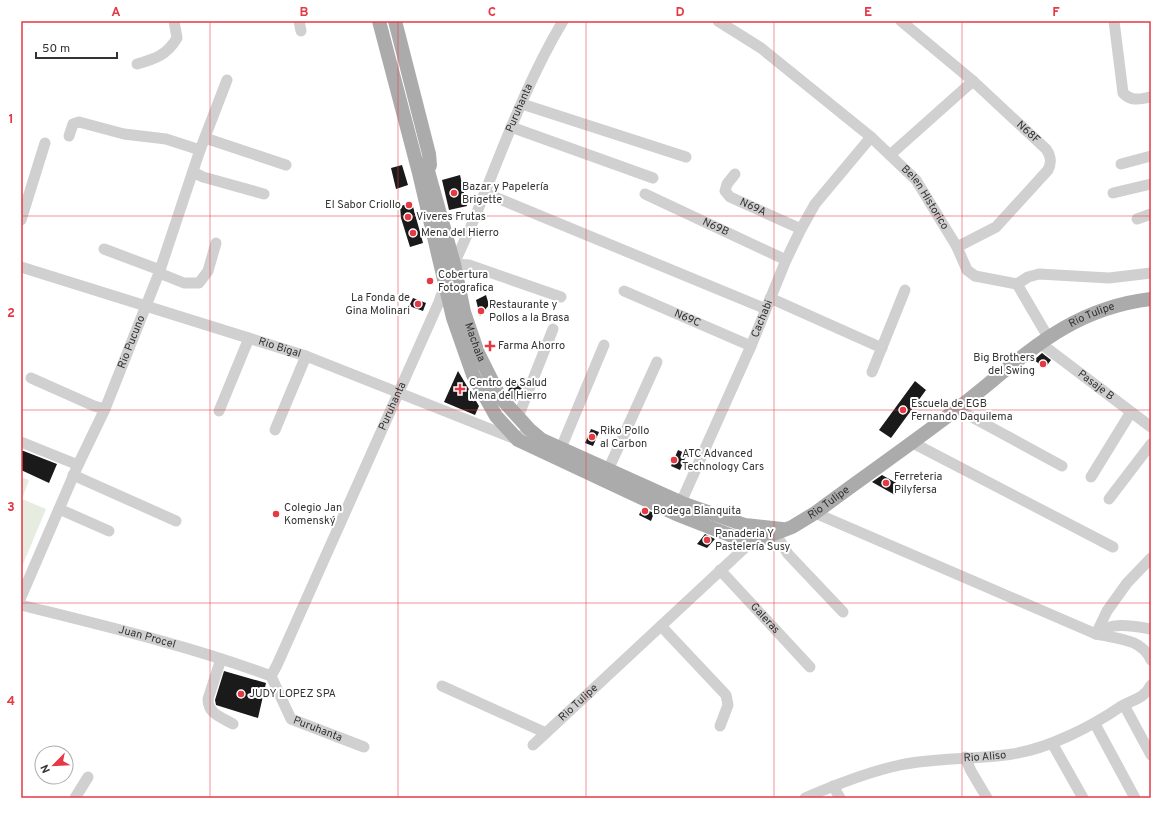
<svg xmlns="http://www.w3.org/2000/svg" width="1172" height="819" viewBox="0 0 1172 819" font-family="Overpass,sans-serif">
<rect width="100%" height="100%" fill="#fff"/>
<!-- green -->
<path fill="#e6ecdf" d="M21,477L29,480L22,499L46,509L21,569Z"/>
<!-- building -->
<path fill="#1a1a1a" d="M402,165L408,185L396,189L391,168Z
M460,175L467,206L449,210L442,180Z
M412,203L423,243L410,247L401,218L400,206Z
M486,295L489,305L480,316L476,300Z
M413,298L426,303L423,311L409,306Z
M1042,353L1051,360L1045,368L1034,360Z
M458,371L479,406L475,415L444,402Z
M513,380L523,385L516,401L508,391Z
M915,381L926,390L891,438L879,430Z
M591,429L599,432L593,446L585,443Z
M21,450L57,464L49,483L21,470Z
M678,450L687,454L680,470L671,466Z
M882,475L900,485L895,495L872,482Z
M642,508L654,513L651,521L639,515Z
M705,534L715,539L707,548L697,544Z
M224,671L266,683L258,718L216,705L215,700Z"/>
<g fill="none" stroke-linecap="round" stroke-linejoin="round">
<!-- minor -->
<g stroke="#d0d0d0" stroke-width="11">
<path d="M299,21L301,31"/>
<path id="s1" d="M718,21L761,48L871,137L916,180L957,247L967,270L975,276L1017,284L1028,277L1039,274L1109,278L1151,273"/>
<path id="s2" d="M901,21L973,81L1046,149C1051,156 1052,162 1048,170L996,227L957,247"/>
<path d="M1114,21L1123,93C1132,102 1139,99 1151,97"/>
<path d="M137,64C155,59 167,55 177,38L174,21"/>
<path d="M522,104L686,157"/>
<path d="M511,127L653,178"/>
<path d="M69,136L73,124L79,122L124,134L166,139L200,150"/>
<path d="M205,138L286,165"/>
<path d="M890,155L973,81"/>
<path d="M1121,164L1151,156"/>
<path d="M193,172L203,177L264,194"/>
<path id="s3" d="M735,174L727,184L725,191L730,197L801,229"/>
<path d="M485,193L766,309"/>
<path d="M1113,193L1151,184"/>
<path id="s4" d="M645,194L786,260"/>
<path d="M1137,219L1151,214"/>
<path d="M21,220L45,143"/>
<path d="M104,249L160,270"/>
<path d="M454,264L469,265L561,297"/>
<path id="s5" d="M21,267L306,356L518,440L529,429"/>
<path d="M159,273L184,283H199L208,271L216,243"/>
<path d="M1017,284L1048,337"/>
<path id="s6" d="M624,291L751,346"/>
<path d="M770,298L882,348"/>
<path id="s7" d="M1040,343L1151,427"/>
<path d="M872,372L905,290"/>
<path d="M31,378L94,406L105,409"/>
<path d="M957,409L1062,466"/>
<path d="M219,411L249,338"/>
<path d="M518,417L553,329"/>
<path d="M275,430L306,356"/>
<path d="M21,442L78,465"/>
<path d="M911,442L1113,547"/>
<path d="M561,448L604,345"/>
<path d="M608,470L657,362"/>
<path d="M73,475L176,521"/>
<path d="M1091,477L1131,412"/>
<path d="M1109,499L1151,444"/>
<path d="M59,509L109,531"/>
<path id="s8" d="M678,509L751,346L786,260L801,229L815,204L871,137"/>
<path d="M815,513L1096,634C1117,639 1141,638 1151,660"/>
<path d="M775,533L788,554L843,612"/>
<path id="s9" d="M720,570L810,667"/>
<path id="s10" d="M21,597L78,465L105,409L159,273L200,150L227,80"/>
<path id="s11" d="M21,605C105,626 190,646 271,676"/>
<path d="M661,626L726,695L728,705L720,726"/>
<path d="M1096,634L1107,611L1127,583L1151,558"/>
<path d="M1096,634C1112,621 1133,626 1151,629"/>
<path d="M221,659L208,699C208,714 221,717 233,724"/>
<path id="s12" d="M271,676L277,665L439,302C449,271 465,242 477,212C503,148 527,81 563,21"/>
<path id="s13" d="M271,676L291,719L364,747"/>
<path d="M442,686L546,733"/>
<path d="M1124,705L1151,755"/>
<path d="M1095,724L1135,798"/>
<path d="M1052,743L1083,798"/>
<path id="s14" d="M533,745L750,543"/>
<path d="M965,757L971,771L987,798"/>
<path d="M833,786L840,798"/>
<path d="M75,798L88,777"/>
<path id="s15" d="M805,798C835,785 868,772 900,765C937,757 975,760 1012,754C1047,749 1091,727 1120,707C1133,699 1143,700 1151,685"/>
</g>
<!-- major -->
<g stroke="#ababab" stroke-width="14">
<path id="s16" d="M379,21L419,173L453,318L473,375L496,416L518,440L676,514L750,543L792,527L815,513C862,478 910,445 957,409C1021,360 1065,309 1151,299"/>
<path d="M395,21L429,154L430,165L427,171"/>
<path id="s17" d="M426,164L454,264L464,312L478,353L500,397L529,429L542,440L682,503L745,525L782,529"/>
</g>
</g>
<!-- grid -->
<path fill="none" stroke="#e63946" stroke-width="1" stroke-opacity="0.55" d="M210,21V798M398,21V798M586,21V798M774,21V798M962,21V798M21,216H1151M21,410H1151M21,603H1151"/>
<!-- markers -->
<g fill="#e63946" stroke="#fff" stroke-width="1.5">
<circle cx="454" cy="193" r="4"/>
<circle cx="409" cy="205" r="4"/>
<circle cx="408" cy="217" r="4"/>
<circle cx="413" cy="233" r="4"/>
<circle cx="430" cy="281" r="4"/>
<circle cx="418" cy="304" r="4"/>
<circle cx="481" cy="311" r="4"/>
<path d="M488 340h4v4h4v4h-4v4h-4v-4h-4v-4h4z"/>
<circle cx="1043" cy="364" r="4"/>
<path d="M458 383h4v4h4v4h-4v4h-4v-4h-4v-4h4z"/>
<circle cx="903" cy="410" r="4"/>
<circle cx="592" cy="437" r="4"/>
<circle cx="674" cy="460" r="4"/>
<circle cx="886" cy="483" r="4"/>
<circle cx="645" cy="511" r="4"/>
<circle cx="276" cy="514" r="4"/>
<circle cx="707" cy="540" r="4"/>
<circle cx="241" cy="694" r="4"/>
</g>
<g text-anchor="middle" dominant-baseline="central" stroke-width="4" stroke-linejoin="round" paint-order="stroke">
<!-- street labels -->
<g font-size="11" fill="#333" stroke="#fff">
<text stroke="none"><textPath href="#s12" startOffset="620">Puruhanta</textPath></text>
<text stroke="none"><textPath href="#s2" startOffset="169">N68F</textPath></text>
<text stroke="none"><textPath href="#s1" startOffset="274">Belen Historico</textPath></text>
<text stroke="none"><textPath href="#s3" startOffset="53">N69A</textPath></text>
<text stroke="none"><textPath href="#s4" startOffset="78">N69B</textPath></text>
<text stroke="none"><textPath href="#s16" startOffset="1113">Rio Tulipe</textPath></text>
<text stroke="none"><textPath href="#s6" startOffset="69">N69C</textPath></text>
<text stroke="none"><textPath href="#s8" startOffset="208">Cachabi</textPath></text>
<text stroke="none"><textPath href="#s10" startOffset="278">Rio Pucuno</textPath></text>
<text stroke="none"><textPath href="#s17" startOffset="185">Machala</textPath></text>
<text stroke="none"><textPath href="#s5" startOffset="271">Rio Bigal</textPath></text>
<text stroke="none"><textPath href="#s7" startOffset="70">Pasaje B</textPath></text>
<text stroke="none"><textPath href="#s12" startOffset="296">Puruhanta</textPath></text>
<text stroke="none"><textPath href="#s16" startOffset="789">Rio Tulipe</textPath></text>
<text stroke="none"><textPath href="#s9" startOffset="66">Galeras</textPath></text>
<text stroke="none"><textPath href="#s11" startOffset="130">Juan Procel</textPath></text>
<text stroke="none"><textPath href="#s14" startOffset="62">Rio Tulipe</textPath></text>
<text stroke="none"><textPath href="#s13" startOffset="76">Puruhanta</textPath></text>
<text stroke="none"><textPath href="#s15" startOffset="186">Rio Aliso</textPath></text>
</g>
<!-- poi labels -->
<g font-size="11" fill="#333" stroke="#fff" text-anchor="start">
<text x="462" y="187">Bazar y Papelería<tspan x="462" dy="13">Brigette</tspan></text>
<text x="401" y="205" text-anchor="end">El Sabor Criollo</text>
<text x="416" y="217">Viveres Frutas</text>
<text x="421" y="233">Mena del Hierro</text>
<text x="438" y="275">Cobertura<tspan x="438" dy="13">Fotografica</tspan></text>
<text x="410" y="298" text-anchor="end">La Fonda de<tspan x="410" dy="13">Gina Molinari</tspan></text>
<text x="489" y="305">Restaurante y<tspan x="489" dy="13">Pollos a la Brasa</tspan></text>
<text x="498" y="346">Farma Ahorro</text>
<text x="1035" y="358" text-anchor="end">Big Brothers<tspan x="1035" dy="13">del Swing</tspan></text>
<text x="469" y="383">Centro de Salud<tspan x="469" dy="13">Mena del Hierro</tspan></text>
<text x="911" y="404">Escuela de EGB<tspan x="911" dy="13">Fernando Daquilema</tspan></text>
<text x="600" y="431">Riko Pollo<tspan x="600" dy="13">al Carbon</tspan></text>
<text x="682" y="454">ATC Advanced<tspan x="682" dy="13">Technology Cars</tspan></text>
<text x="894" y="477">Ferreteria<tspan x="894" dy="13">Pilyfersa</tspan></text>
<text x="284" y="508">Colegio Jan<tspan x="284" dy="13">Komenský</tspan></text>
<text x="653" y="511">Bodega Blanquita</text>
<text x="715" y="534">Panaderia Y<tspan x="715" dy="13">Pastelería Susy</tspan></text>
<text x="249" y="694">JUDY LOPEZ SPA</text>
</g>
</g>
<!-- border -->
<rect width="1172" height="819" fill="none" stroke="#ffffff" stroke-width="44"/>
<!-- north arrow -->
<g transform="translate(54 765) rotate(246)"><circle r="19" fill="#ffffff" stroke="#adadad"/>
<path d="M0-3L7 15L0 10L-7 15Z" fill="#e63946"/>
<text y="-6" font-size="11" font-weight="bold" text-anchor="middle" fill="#333333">N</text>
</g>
<!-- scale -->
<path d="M36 52v6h81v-6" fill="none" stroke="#333333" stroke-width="2"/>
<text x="42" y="52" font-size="12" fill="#333333" stroke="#ffffff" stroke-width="3" paint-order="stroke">50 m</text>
<rect x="22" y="22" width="1128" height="775" fill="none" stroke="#e63946" stroke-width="1.5"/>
<g font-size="13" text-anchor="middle" font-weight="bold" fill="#e63946">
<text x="116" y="16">A</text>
<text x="304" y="16">B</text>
<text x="492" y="16">C</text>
<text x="680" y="16">D</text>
<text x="868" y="16">E</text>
<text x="1056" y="16">F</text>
<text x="11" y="123">1</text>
<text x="11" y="317">2</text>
<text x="11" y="511">3</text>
<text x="11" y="705">4</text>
</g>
</svg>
